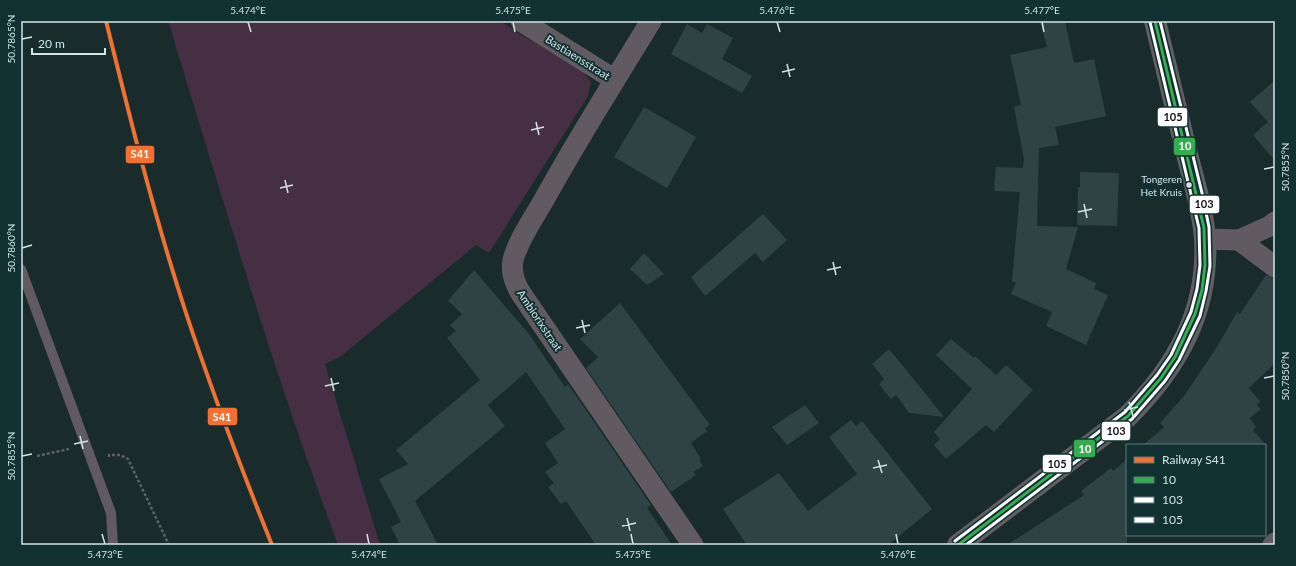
<svg xmlns="http://www.w3.org/2000/svg" width="1296" height="566" viewBox="0 0 1296 566" font-family="Lato,sans-serif">
<rect width="100%" height="100%" fill="#1a2b2b"/>
<!-- green -->
<path fill="#462e44" d="M168,21H501L519,34L580,67L591,82L588,96L489,253L476,245L340,357L325,364L380,545H338C274,373 222,197 168,21Z"/>
<!-- building -->
<path fill="#2f4344" d="M1040,21H1065L1074,63L1094,59L1106,116L1055,127L1059,145L1039,148L1037,226L1078,227L1066,269L1096,283L1094,289L1108,295L1086,345L1046,326L1052,312L1011,294L1016,283L1012,281L1020,192L994,191L996,167L1023,168L1024,159L1014,107L1021,105L1010,55L1047,47Z
M687,24L702,33L707,24L733,38L722,59L752,76L742,93L671,54Z
M1275,80V161L1253,135L1268,122L1250,102Z
M644,107L696,137L667,188L614,157Z
M1080,172L1119,173L1117,226L1077,225L1078,187H1080Z
M763,214L787,240L763,262L755,253L705,296L691,277Z
M644,253L664,274L647,285L630,269Z
M474,270L529,334L565,387L568,384L651,505L647,508L672,545H596L566,501L561,504L548,487L554,483L545,472L558,463L545,443L565,429L526,372L488,405L505,426L415,501L438,545H400L391,527L401,522L379,479L408,464L396,450L480,380L447,338L456,331L450,325L462,314L448,301Z
M1266,275L1275,279V363L1249,388L1260,401L1257,405L1261,409L1250,418L1256,427L1253,430L1266,445H1143L1164,427L1160,423L1184,396L1217,347L1237,312L1240,314Z
M620,303L710,425L705,428L707,431L691,443L701,459L699,460L703,466L693,472L696,475L671,492L586,368L598,357L580,339Z
M951,339L974,358L975,356L996,375L1006,365L1033,390L994,432L986,425L946,459L934,445L940,439L934,432L972,389L936,355Z
M889,349L921,388L944,417L909,413L896,395L891,399L879,384L884,379L872,364Z
M805,405L819,423L787,445L772,427Z
M851,420L856,426L862,421L932,509L888,545H747L723,509L779,473L808,511L857,474L829,437Z
M1127,459V545H1007L1084,495L1081,491L1111,468L1113,471Z"/>
<g fill="none" stroke-linecap="round" stroke-linejoin="round">
<!-- path -->
<path stroke="#5d6163" stroke-width="2.5" stroke-dasharray="3 2" stroke-linecap="butt" d="M37,456L69,449
M109,457V455H120L128,459L169,545"/>
<!-- lane -->
<path stroke="#615b61" stroke-width="10" d="M21,269L111,513L113,545"/>
<!-- street -->
<path stroke="#615b61" stroke-width="21" d="M521,21L615,80
M651,21C615,80 578,138 545,198C535,216 518,240 513,260C511,272 514,281 520,292L693,545
M1205,239L1239,240L1270,226L1275,222
M1239,240L1275,267
M1273,545L1275,543"/>
<!-- secondary -->
<path stroke="#605d63" stroke-width="22" d="M958,545L1128,416C1177,367 1209,311 1205,239C1203,209 1193,179 1186,150C1176,107 1165,64 1155,21"/>
<!-- bus-1 casing -->
<g stroke="#123133" stroke-width="6">
<path id="bus-1" d="M958,545L1128,416L1161,378L1175,357L1195,314L1202,290L1205,265L1204,228L1155,21"/>
</g>
<!-- bus-2 casing -->
<g stroke="#123133" stroke-width="6">
<path id="bus-2" d="M966,545L1132,419L1165,381L1179,360L1200,316L1206,291L1210,266L1209,227L1202,193L1160,21"/>
</g>
<!-- bus-3 casing -->
<g stroke="#123133" stroke-width="6">
<path id="bus-3" d="M955,541L1125,412L1157,375L1171,355L1191,312L1197,289L1200,265L1199,228L1150,22"/>
</g>
<!-- bus-1 -->
<use href="#bus-1" stroke="#35ac4f" stroke-width="3"/>
<!-- bus-2 -->
<use href="#bus-2" stroke="#fff" stroke-width="3"/>
<!-- bus-3 -->
<use href="#bus-3" stroke="#fff" stroke-width="3"/>
<!-- rail-1 casing -->
<g stroke="#123133" stroke-width="7">
<path id="rail-1" d="M106,21C130,118 154,215 185,310C211,389 241,468 272,545"/>
</g>
<!-- rail-1 -->
<use href="#rail-1" stroke="#f46f30" stroke-width="4"/>
</g>
<!-- ticks -->
<path fill="none" stroke="#d3e4e5" stroke-width="1.5" d="M248,22L251,32M513,22L515,32M777,22L780,32M1042,22L1044,32M22,39L32,37M787,64L790,77M782,72L795,69M536,122L539,135M531,130L544,127M1264,169L1274,167M285,180L288,193M280,188L293,185M1084,204L1087,218M1078,212L1092,209M22,248L32,245M833,262L836,275M827,270L841,267M582,320L585,333M576,328L590,325M331,378L334,391M1264,378L1274,376M325,386L339,383M1129,402L1133,416M1124,410L1138,407M80,436L83,449M74,444L88,441M22,456L32,454M878,460L882,473M873,468L887,465M627,518L630,531M622,526L636,523M102,534L105,544M367,534L369,544M631,534L633,544M896,534L898,544"/>
<!-- markers -->
<circle fill="#d3e4e5" stroke="#123133" stroke-width="1.5" cx="1189" cy="185" r="3.5"/>
<g text-anchor="middle" dominant-baseline="central" stroke-width="4" stroke-linejoin="round" paint-order="stroke">
<!-- bus labels -->
<g font-size="10" fill="#d3e4e5" stroke="#123133" text-anchor="end">
<text x="1182" y="179">Tongeren<tspan x="1182" dy="13">Het Kruis</tspan></text>
</g>
<!-- street labels -->
<g font-size="11" fill="#d3e4e5" stroke="#123133">
<text transform="translate(578 57) rotate(32)">Bastiaensstraat</text>
<text transform="translate(540 320) rotate(56)">Ambiorixstraat</text>
</g>
</g>
<g stroke="#123133" stroke-width="1.5">
<rect x="1157" y="107" width="31" height="20" rx="4" fill="#fff"/>
<rect x="1173" y="137" width="23" height="19" rx="4" fill="#35ac4f"/>
<rect x="125" y="145" width="30" height="19" rx="4" fill="#f46f30"/>
<rect x="1189" y="195" width="31" height="19" rx="4" fill="#fff"/>
<rect x="207" y="407" width="31" height="19" rx="4" fill="#f46f30"/>
<rect x="1101" y="421" width="30" height="20" rx="4" fill="#fff"/>
<rect x="1073" y="439" width="23" height="19" rx="4" fill="#35ac4f"/>
<rect x="1042" y="454" width="30" height="19" rx="4" fill="#fff"/>
</g>
<g font-size="11" text-anchor="middle" font-weight="bold" fill="#fff">
<text x="1185" y="150">10</text>
<text x="140" y="158">S41</text>
<text x="222" y="421">S41</text>
<text x="1085" y="453">10</text>
</g>
<g font-size="11" text-anchor="middle" font-weight="bold" fill="#111">
<text x="1173" y="121">105</text>
<text x="1204" y="208">103</text>
<text x="1116" y="435">103</text>
<text x="1057" y="468">105</text>
</g>
<!-- border -->
<rect width="1296" height="566" fill="none" stroke="#123133" stroke-width="44"/>
<!-- legend -->
<rect x="1126" y="444" width="140" height="92" fill="#123133" stroke="#5f797a"/>
<rect x="1134" y="457" width="20" height="6" fill="#f46f30" stroke="#5f797a"/>
<text x="1162" y="464" font-size="12" fill="#d3e4e5">Railway S41</text>
<rect x="1134" y="477" width="20" height="6" fill="#35ac4f" stroke="#5f797a"/>
<text x="1162" y="484" font-size="12" fill="#d3e4e5">10</text>
<rect x="1134" y="497" width="20" height="6" fill="#ffffff" stroke="#5f797a"/>
<text x="1162" y="504" font-size="12" fill="#d3e4e5">103</text>
<rect x="1134" y="517" width="20" height="6" fill="#ffffff" stroke="#5f797a"/>
<text x="1162" y="524" font-size="12" fill="#d3e4e5">105</text>
<!-- scale -->
<path d="M32 48v6h73v-6" fill="none" stroke="#d3e4e5" stroke-width="2"/>
<text x="38" y="48" font-size="12" fill="#d3e4e5" stroke="#123133" stroke-width="3" paint-order="stroke">20 m</text>
<rect x="22" y="22" width="1252" height="522" fill="none" stroke="#d3e4e5" stroke-width="1.5"/>
<g font-size="10" text-anchor="middle" fill="#d3e4e5">
<text x="248" y="14">5.474°E</text>
<text x="513" y="14">5.475°E</text>
<text x="777" y="14">5.476°E</text>
<text x="1042" y="14">5.477°E</text>
<text transform="translate(11 39) rotate(-90)" y="4">50.7865°N</text>
<text transform="translate(1285 167) rotate(-90)" y="4">50.7855°N</text>
<text transform="translate(11 248) rotate(-90)" y="4">50.7860°N</text>
<text transform="translate(1285 376) rotate(-90)" y="4">50.7850°N</text>
<text transform="translate(11 456) rotate(-90)" y="4">50.7855°N</text>
<text x="105" y="558">5.473°E</text>
<text x="369" y="558">5.474°E</text>
<text x="633" y="558">5.475°E</text>
<text x="898" y="558">5.476°E</text>
</g>
</svg>
